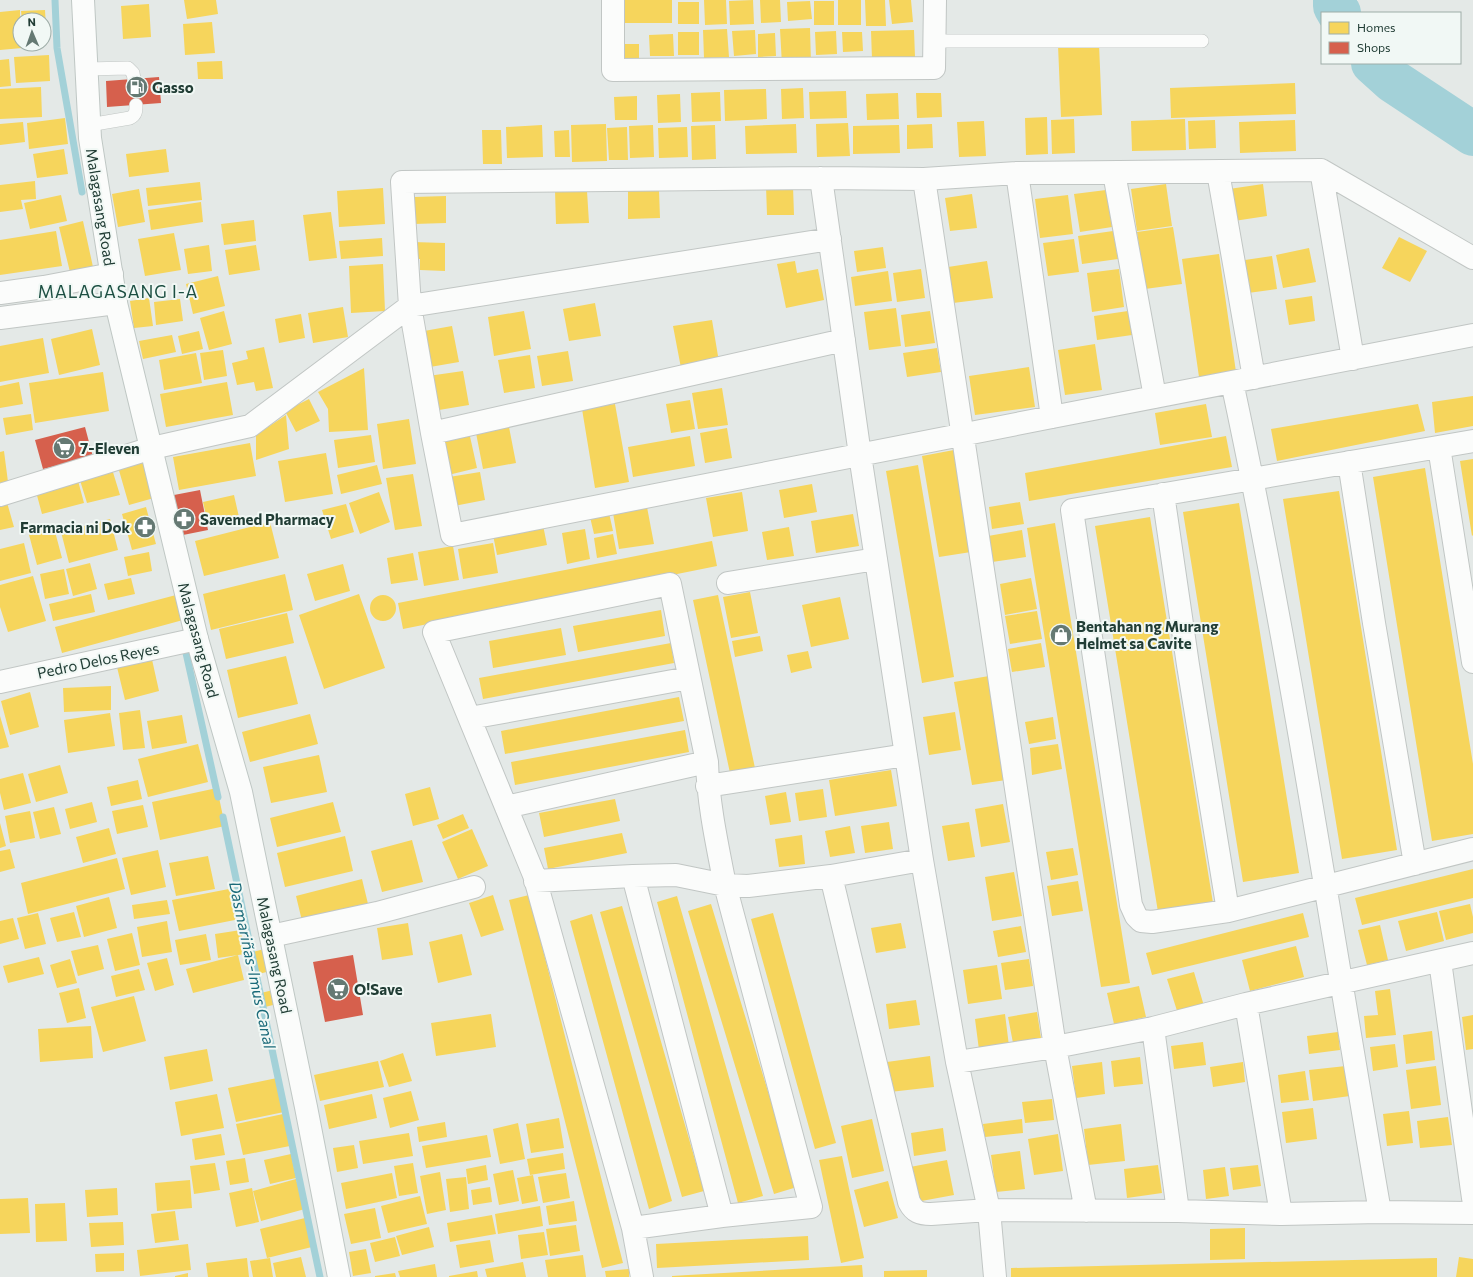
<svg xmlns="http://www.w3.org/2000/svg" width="1473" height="1277" viewBox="0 0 1473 1277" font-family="Commissioner,sans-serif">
<rect width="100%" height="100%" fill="#e4e9e7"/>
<!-- homes -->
<path fill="#f6d55c" d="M184,0H216L218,14L187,19Z
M617,0H672V23H618Z
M704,0H726L727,24L705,25Z
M753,0L754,24L730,25L729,1Z
M760,0H780L781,22L761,23Z
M838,0H861V25H838Z
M865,0H885L886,26H866Z
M889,0H911L913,22L892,24Z
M810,1L812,19L788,21L787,2Z
M814,1H834V25H814Z
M678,2H699V24H678Z
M149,4L151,37L123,39L121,6Z
M20,10V44H22V48L0,50V12Z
M45,10L47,44L44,45V20H22L21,11Z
M212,22L215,53L185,55L183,24Z
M810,28L811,64L782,65L780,29Z
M727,29L729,57L704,58L703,30Z
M755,30L756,54L734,56L732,31Z
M914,30L915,57L872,59L871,31Z
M836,31L837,54L816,55L815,32Z
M678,32H699V55H678Z
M842,32H862L863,51L843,52Z
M775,33L776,56L758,57V34Z
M673,34L674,56H650L649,35Z
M616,44H639V58L617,59Z
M1099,44L1102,115L1061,117L1058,45Z
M49,55L50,81L16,83L14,57Z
M9,59L11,86L0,87V60Z
M222,61L223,79H198L197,62Z
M1295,83L1296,114L1171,118L1170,88Z
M41,87L42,117L0,119V89Z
M803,88L804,118L782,119L781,89Z
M766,89L767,119L725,121L724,90Z
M846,91L847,118L810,119L809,92Z
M720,92L721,121L692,122L691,93Z
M898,93L899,119L867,120L866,94Z
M916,93H941L942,117L917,118Z
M680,94L681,122L658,123L657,95Z
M637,96V120H615L614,97Z
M1047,117L1048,154L1026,155L1025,118Z
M65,118L68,144L29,149L27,123Z
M1074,119L1075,153L1052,154L1051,120Z
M1185,119L1186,150L1132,151L1131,121Z
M1215,120L1216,148L1189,149L1188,121Z
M1295,120L1296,151L1240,153L1239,122Z
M984,121L986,156L959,157L957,122Z
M23,122L25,142L0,145V124Z
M848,123L850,156L817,157L816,124Z
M606,124L607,161L572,162L571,125Z
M796,124L797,153L746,154L745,126Z
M932,124L933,148L907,149V125Z
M542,125L543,157L507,158L506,127Z
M653,125L654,157L630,158L629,126Z
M715,125L716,159L692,160L691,126Z
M899,125L900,153L853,154V126Z
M627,127L628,160H609L607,128Z
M687,127L688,157L659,158L658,128Z
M482,130H501L502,164H483Z
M569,130L570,157H555L554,131Z
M64,149L68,174L37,178L33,154Z
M166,149L169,172L129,177L126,154Z
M35,181L36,199L21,200L23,209L0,212V185Z
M200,182L202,200L148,206L146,188Z
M1166,184L1172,226L1137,231L1131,189Z
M1263,184L1267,216L1234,221L1229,189Z
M766,186H793L794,215H767Z
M383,188L385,224L339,227L337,191Z
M139,189L145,222L118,227L112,194Z
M555,190L587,191L589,223L556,224Z
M659,190L660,218L628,219V191Z
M1106,190L1112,227L1080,232L1074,194Z
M972,194L977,228L950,231L945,198Z
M61,195L67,221L30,229L24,203Z
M1068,195L1073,234L1040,238L1035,199Z
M446,196V223L414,224V197Z
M201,202L203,222L151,230L148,210Z
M331,212L337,258L309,261L303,215Z
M254,220L256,241L224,245L221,224Z
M83,221L93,267L70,272L59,227Z
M1173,227L1182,284L1145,289L1137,232Z
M56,231L62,266L0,275V240Z
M1113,231L1118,259L1082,264L1078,236Z
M174,233L181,270L145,276L138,239Z
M1399,237L1427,251L1410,282L1382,268Z
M382,238L383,256L341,259L339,241Z
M1074,239L1079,272L1048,276L1043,243Z
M413,242L445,243V271L420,270V259H413Z
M209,245L212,271L188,274L184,249Z
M256,245L260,270L229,275L225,250Z
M883,247L886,268L857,272L854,251Z
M1309,248L1316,282L1283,288L1276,255Z
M1219,254L1236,372L1199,377L1182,259Z
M1272,256L1277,289L1248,293L1245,260Z
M795,261L797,273L818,269L824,300L786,308L777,264Z
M987,261L993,298L953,303L948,267Z
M383,264L385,311L351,313L349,266Z
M921,269L925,298L897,302L893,273Z
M1119,269L1124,307L1092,312L1087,273Z
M888,271L892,301L855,306L851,277Z
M218,276L225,306L193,314L186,284Z
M1312,296L1315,321L1289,325L1285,300Z
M149,298L153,326L134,328L130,301Z
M180,299L183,321L156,325L154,302Z
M595,303L601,336L569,341L563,309Z
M343,307L348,337L313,343L308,313Z
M896,308L901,346L869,350L864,312Z
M224,311L232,344L209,350L200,318Z
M524,311L531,349L494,356L488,317Z
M930,311L935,343L905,347L901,315Z
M1128,311L1132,335L1097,340L1094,316Z
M301,314L305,338L279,343L275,319Z
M712,320L719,362L681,368L673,326Z
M452,326L459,362L430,367L424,331Z
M92,329L100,365L59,375L51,339Z
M199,331L203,349L182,354L178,336Z
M172,335L176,352L143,359L139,341Z
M43,338L49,373L0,382V346Z
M1095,344L1102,390L1065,395L1058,350Z
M264,347L273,388L256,391L254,382L237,385L232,363L248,359L246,351Z
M937,348L941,372L907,377L903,353Z
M223,350L227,376L204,380L200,353Z
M568,351L573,381L542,386L537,356Z
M196,353L202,383L164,390L159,360Z
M530,355L535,388L504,393L498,360Z
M1029,367L1035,407L975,415L969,376Z
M364,368L368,430L329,432L328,409L318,392Z
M463,371L469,405L433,411L428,376Z
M103,372L109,411L35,423L29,383Z
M19,382L23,404L0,408V386Z
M227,382L233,415L166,427L160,394Z
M722,388L728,425L698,429L692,393Z
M1473,396V426L1435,433L1432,402Z
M309,399L320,421L296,432L285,411Z
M690,400L695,429L671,433L666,404Z
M615,404L629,482L595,488L582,409Z
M1206,404L1212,437L1160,445L1155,413Z
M1418,404L1425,431L1277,461L1271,429Z
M31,414L33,430L6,435L3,418Z
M286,415L289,449L256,460V435Z
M409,419L416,464L383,469L377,424Z
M509,427L516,463L483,469L476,433Z
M727,428L732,458L705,463L700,433Z
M469,432L477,468L444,476L436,440Z
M371,435L375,462L338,468L334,440Z
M690,436L695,466L633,477L628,447Z
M1226,436L1232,467L1029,501L1025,473Z
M250,443L256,476L179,490L173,457Z
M954,450L971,552L939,557L922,456Z
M4,451L8,482L0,483V452Z
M326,453L333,494L285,502L278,461Z
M1473,459V535L1472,536L1460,461Z
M144,460L154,498L129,505L118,467Z
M377,465L382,484L341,494L337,475Z
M918,465L954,677L922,683L886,471Z
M1425,468L1473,764V834L1432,841L1373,477Z
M112,469L120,495L87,503L79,477Z
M480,472L485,500L454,506L449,477Z
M413,474L422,526L395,530L386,478Z
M77,477L84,503L42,514L35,488Z
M812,484L817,512L784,518L779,490Z
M1339,491L1397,850L1342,859L1283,499Z
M379,492L390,522L360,534L349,503Z
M742,492L748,531L713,537L706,498Z
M234,495L239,517L208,524L203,502Z
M6,499L14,527L0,530V501Z
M1020,502L1024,524L992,529L989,507Z
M1239,503L1299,873L1243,882L1183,512Z
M346,504L354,532L331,539L322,510Z
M146,507L156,544L132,550L122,514Z
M647,507L654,544L619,549L613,513Z
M609,513L613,531L594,534L590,517Z
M853,514L859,546L816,553L811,521Z
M1150,517L1213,903L1158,912L1095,526Z
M110,519L118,550L69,563L61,532Z
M542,520L547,545L497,555L492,530Z
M270,522L279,558L204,576L195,541Z
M1055,523L1130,983L1101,987L1027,528Z
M53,524L62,558L37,565L28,531Z
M789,527L794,556L767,560L762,532Z
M585,529L590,559L567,564L562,533Z
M1022,530L1026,557L992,562L988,536Z
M613,534L617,554L597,558L594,538Z
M712,541L717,566L403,629L398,603Z
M24,543L31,573L0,581V549Z
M493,543L498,573L463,579L458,549Z
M453,546L459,580L424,586L418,552Z
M149,552L152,571L128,576L124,557Z
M413,553L418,580L391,584L387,558Z
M90,563L97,589L73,596L66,569Z
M343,564L350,591L315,601L307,574Z
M64,569L69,594L45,599L40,574Z
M285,574L293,610L211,630L203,594Z
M33,576L46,621L8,632L0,607V585Z
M131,578L135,594L108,600L104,584Z
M1031,578L1037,609L1005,615L1000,584Z
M750,592L758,633L731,638L723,597Z
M91,594L95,612L53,621L49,604Z
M359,594L385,668L324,689L299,615Z
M370 608a13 13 0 1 1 26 0a13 13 0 1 1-26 0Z
M176,595L183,620L62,653L55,627Z
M718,595L755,768L730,773L693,600Z
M840,597L849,639L811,647L802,605Z
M661,610L665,636L578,652L573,626Z
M1037,611L1042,639L1010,644L1005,616Z
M287,613L294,643L226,659L219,629Z
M561,628L566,655L493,668L489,641Z
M760,636L763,651L735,657L732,641Z
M671,643L674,663L483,699L479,678Z
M1041,643L1045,667L1012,672L1008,649Z
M808,651L812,668L791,673L787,655Z
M151,655L159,691L125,700L116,663Z
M286,656L298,704L238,718L227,670Z
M989,676L1006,780L972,785L954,682Z
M111,686V710L64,712L63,688Z
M30,692L39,727L10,735L1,701Z
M679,697L684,721L505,754L501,731Z
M140,710L145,748L123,750L119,713Z
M955,712L961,750L929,755L923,717Z
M110,713L115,746L68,753L64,720Z
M310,714L318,744L250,762L242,732Z
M182,715L187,743L152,749L147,721Z
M0,716L9,747L0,749Z
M1053,717L1056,739L1029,744L1025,722Z
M685,730L689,752L515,785L511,762Z
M198,744L208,782L148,797L138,759Z
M1058,744L1062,769L1032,775L1030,748Z
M319,755L327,792L271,803L263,767Z
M60,765L68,793L36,802L28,774Z
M891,770L897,806L835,816L829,780Z
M23,773L31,803L4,810L0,793V779Z
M138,780L142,799L111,806L107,787Z
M430,787L439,819L413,826L405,794Z
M217,788L225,826L160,840L152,802Z
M823,789L827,817L799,821L795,793Z
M786,792L791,822L770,825L765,796Z
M615,799L620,821L544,837L539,813Z
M92,802L97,822L70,829L65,809Z
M333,802L341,832L277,847L270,818Z
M1003,804L1010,842L981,847L975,809Z
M143,805L148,827L117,834L112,811Z
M54,807L61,834L40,839L33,812Z
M30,811L35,838L10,843L5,816Z
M463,814L469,828L443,839L437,825Z
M889,822L893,849L865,853L861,826Z
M969,822L975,857L948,861L942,826Z
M0,823L6,846L0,848Z
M850,826L855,853L830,857L825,831Z
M109,828L116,854L83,863L76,837Z
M472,829L488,866L458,879L442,842Z
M622,833L627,853L548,869L544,848Z
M802,835L805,864L779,867L775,839Z
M345,836L353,871L285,887L277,853Z
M412,840L423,882L382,892L371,851Z
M1073,848L1078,875L1051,880L1046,852Z
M10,849L15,868L0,872V851Z
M158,850L166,887L131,895L122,858Z
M208,856L215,889L176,896L169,863Z
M117,858L125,889L28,914L21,883Z
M1473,869V898L1362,925L1355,898Z
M1014,872L1022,916L992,921L985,877Z
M362,879L369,908L303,925L296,896Z
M1078,881L1083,911L1052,916L1047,886Z
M234,888L240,919L179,931L172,900Z
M493,895L504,930L481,937L469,903Z
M529,895L594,1150L623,1263L602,1268L577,1169L509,900Z
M677,896L763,1196L738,1203L657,902Z
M109,897L117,928L84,937L76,906Z
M167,900L170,914L134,919L132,905Z
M711,904L797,1187L774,1194L688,911Z
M1470,904L1473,917V933L1446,940L1439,911Z
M622,906L704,1191L682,1197L600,912Z
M74,912L81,937L57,942L50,918Z
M1437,912L1444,941L1406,951L1398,921Z
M38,913L46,944L25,949L17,918Z
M773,913L836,1143L815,1149L751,919Z
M1303,913L1309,937L1152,975L1146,953Z
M592,914L672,1201L649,1209L570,921Z
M13,918L19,939L0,944V921Z
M167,921L172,952L142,957L137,927Z
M408,923L413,955L382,960L377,928Z
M901,923L906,948L876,953L871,928Z
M1380,925L1388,960L1367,965L1358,930Z
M1021,926L1026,952L998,957L993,931Z
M241,930L245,954L218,958L215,934Z
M132,933L140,965L115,971L107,939Z
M206,934L211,960L180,965L175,940Z
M462,934L472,975L438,983L429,942Z
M98,945L104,969L78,976L71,951Z
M1296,946L1304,977L1250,991L1242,960Z
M264,949L270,971L259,974L253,952Z
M238,955L244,980L193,993L186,969Z
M39,957L44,974L8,983L3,966Z
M167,958L174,985L155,991L147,963Z
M70,959L77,983L57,988L50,965Z
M1029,959L1033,986L1005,990L1001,963Z
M997,965L1002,999L968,1004L963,970Z
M139,969L145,990L116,997L111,976Z
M1194,972L1204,1006L1178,1014L1167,979Z
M1139,986L1146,1017L1114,1024L1107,993Z
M79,988L86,1018L67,1023L59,993Z
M1390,989L1396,1035L1366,1038L1364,1016L1378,1015L1375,991Z
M273,990L277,1004L265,1007L261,993Z
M134,996L146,1041L103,1052L91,1007Z
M916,1000L920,1025L889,1029L886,1004Z
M1037,1012L1041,1038L1013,1043L1008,1017Z
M491,1014L496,1047L436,1056L431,1023Z
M1005,1014L1009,1046L979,1050L975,1019Z
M1473,1015V1049L1466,1050L1462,1017Z
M91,1026L93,1058L40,1062L38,1029Z
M1432,1031L1435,1060L1406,1064L1403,1035Z
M1338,1032L1340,1050L1309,1054L1307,1036Z
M1203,1042L1206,1065L1174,1069L1171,1046Z
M1395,1044L1398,1067L1373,1071L1370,1047Z
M207,1049L213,1081L170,1090L164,1057Z
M403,1053L412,1081L389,1087L380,1061Z
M930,1056L934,1087L890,1092L887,1062Z
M1140,1057L1143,1084L1114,1087L1111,1061Z
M378,1061L384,1087L320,1101L314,1075Z
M1102,1062L1105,1094L1076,1098L1072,1066Z
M1243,1062L1245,1082L1213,1087L1210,1067Z
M1346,1066L1350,1096L1313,1101L1309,1070Z
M1436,1066L1441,1105L1411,1109L1406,1070Z
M1305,1071L1309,1100L1281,1103L1278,1075Z
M277,1078L284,1112L236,1122L228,1088Z
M411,1091L419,1120L390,1128L383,1098Z
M217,1094L224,1128L181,1136L175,1102Z
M372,1094L377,1118L329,1129L324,1105Z
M1052,1099L1054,1120L1025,1123L1022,1102Z
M1313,1108L1317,1139L1286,1143L1282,1112Z
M1409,1111L1413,1143L1387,1146L1383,1114Z
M283,1114L290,1146L243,1155L236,1124Z
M1448,1117L1452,1145L1420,1148L1417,1121Z
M559,1118L564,1148L531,1153L526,1124Z
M872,1119L884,1171L852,1178L841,1126Z
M1022,1119L1023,1133L985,1137L983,1124Z
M445,1122L447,1137L419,1142L417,1127Z
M518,1123L525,1159L500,1164L493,1129Z
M1121,1124L1125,1161L1088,1165L1084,1129Z
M943,1128L946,1151L914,1156L911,1133Z
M409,1133L413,1156L363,1164L359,1141Z
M221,1134L225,1155L195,1160L192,1139Z
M1058,1134L1063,1171L1034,1175L1028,1139Z
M487,1135L491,1157L426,1168L422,1146Z
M354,1145L358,1168L337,1172L333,1148Z
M1020,1151L1025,1189L996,1192L991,1155Z
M563,1153L565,1169L530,1175L527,1159Z
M291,1154L296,1178L270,1184L264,1160Z
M842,1156L864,1258L841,1263L819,1160Z
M245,1158L249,1182L230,1185L226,1161Z
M947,1160L954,1195L916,1202L910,1167Z
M215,1163L220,1190L194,1194L190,1166Z
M413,1163L418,1193L399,1196L394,1166Z
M486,1165L488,1180L468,1184L466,1169Z
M1158,1165L1162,1193L1127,1198L1124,1169Z
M1258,1165L1261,1186L1233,1190L1230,1168Z
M1225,1167L1229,1196L1206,1199L1203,1170Z
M513,1170L519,1201L499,1205L493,1174Z
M440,1172L446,1210L427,1214L420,1176Z
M392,1173L397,1198L346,1209L341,1183Z
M566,1173L570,1198L543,1203L538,1177Z
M533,1175L538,1201L522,1204L517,1178Z
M466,1177L469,1209L450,1212L446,1179Z
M296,1179L305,1209L261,1221L253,1191Z
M190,1180L192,1208L157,1211L155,1183Z
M888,1181L898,1218L864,1227L854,1190Z
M490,1187L492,1202L473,1205L471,1190Z
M117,1188L118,1215L87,1217L85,1190Z
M252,1188L259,1222L236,1227L229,1193Z
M420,1196L427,1224L388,1233L381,1206Z
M28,1198L30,1233L0,1234V1199Z
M574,1201L577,1221L549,1225L546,1206Z
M65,1203L67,1241L36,1242L35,1204Z
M540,1206L543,1226L498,1234L495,1214Z
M375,1208L381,1238L351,1244L344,1214Z
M175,1211L179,1240L155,1243L151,1214Z
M492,1215L496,1234L450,1242L447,1223Z
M305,1218L312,1247L267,1258L260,1229Z
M123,1222L124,1245L91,1247L89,1223Z
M576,1225L580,1251L550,1256L546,1229Z
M429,1227L434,1247L402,1255L396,1236Z
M1245,1228V1259L1210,1260V1229Z
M544,1232L548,1255L521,1259L518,1235Z
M808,1236L809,1260L657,1268L656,1244Z
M395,1237L400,1256L375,1262L370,1243Z
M490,1240L494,1262L460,1268L456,1245Z
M188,1244L191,1270L140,1276L137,1250Z
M366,1249L371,1273L353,1276L349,1252Z
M124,1253V1271L96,1272L95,1254Z
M583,1255L586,1277H548L545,1260Z
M301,1257L306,1277H276L273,1263Z
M1459,1257L1473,1259V1277H1456Z
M247,1258L249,1277H208L206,1263Z
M270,1258L273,1277H253L250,1261Z
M1437,1258V1277H1011V1268Z
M523,1262L526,1277H487L485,1269Z
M435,1264L437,1277H400L398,1271Z
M862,1265L863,1277H672V1276L688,1275Z
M629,1269V1277H606L605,1271Z
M927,1270V1277H884V1271Z
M477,1271L478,1277H449V1276Z
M188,1273V1277H175V1276Z
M395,1273L396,1277H375V1276Z"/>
<!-- shops -->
<path fill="#d6604d" d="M159,77L161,103L107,107L106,81Z
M85,427L93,457L43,469L35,440Z
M200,490L208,530L183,535L174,495Z
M353,955L363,1015L325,1022L313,962Z"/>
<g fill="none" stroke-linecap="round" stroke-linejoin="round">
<!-- stream -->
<path stroke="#a3d1d8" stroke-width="7" d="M55,0L57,48L82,192
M186,653L218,797
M223,817L320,1277"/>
<!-- river -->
<path stroke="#a3d1d8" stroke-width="44" d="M1335,0V6L1339,13
M1373,63L1393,81L1473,134"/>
<!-- service casing -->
<g stroke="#c1c6c4" stroke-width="14">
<path id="service" d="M934,41H1202
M87,69L128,68L133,73L134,79
M89,125L130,118C136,115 136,111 136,105"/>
</g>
<!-- minor casing -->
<g stroke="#c1c6c4" stroke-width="24">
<path id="minor" d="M613,0V70L934,68L935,0
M1321,170L1353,359
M1218,172L1254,378
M1017,173L1052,417
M1114,173L1155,397
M821,178L860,455L922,860L957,1062L989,1210L995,1277
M924,179L1055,1047L1086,1211
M1473,258L1321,170L1017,173L924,179L821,178L402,182L410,306L432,433L452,535L1052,417L1473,335
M1232,382C1291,657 1332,935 1380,1212
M432,433L844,340
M1473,441L1072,510L1131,905L1136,916L1141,921L1152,922L1228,911L1473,849
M1439,447L1473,662
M1349,462L1374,623L1415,864
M1163,494L1188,665L1228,911
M0,495L152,448L250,426L410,306L830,239
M728,583L876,559
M0,682L197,639
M470,718L689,678
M707,786L906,755
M506,807L707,762
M633,876L722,1216
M831,876L909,1202C914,1212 920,1214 931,1214L989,1210L1178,1211L1281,1214L1380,1212L1473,1213
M535,881L633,876L676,875L725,885L748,886L831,876L922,860
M271,936L377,913L474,887
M1440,961L1473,1198
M1246,1004L1281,1214
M1153,1028L1178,1211
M957,1062L1055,1047L1153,1028L1246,1004L1473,953
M633,1228L722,1216L811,1207L725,885C717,844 708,803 707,762L670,584L434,632L534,875L633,1228L642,1277"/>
</g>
<!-- tertiary casing -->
<g stroke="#c1c6c4" stroke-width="24">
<path id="tertiary" d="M0,293L44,287L112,274
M0,318L116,303"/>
</g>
<!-- secondary casing -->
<g stroke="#bfc7c4" stroke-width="24">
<path id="secondary" d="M83,0L90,138L116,303L197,639L241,792L306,1107L339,1277"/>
</g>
<!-- service -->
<use href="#service" stroke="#fbfcfb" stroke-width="13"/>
<!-- minor -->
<use href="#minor" stroke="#fbfcfb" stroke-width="22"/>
<!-- tertiary -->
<use href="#tertiary" stroke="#fbfcfb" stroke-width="22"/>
<!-- secondary -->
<use href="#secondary" stroke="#fbfcfb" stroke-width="22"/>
</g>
<!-- icons -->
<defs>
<g id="fuel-disc" transform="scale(1.15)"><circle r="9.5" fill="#657973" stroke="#f1f8f5"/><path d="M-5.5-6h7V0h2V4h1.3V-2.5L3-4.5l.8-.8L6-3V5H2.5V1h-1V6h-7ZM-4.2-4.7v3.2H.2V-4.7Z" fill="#fff"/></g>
<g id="supermarket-disc" transform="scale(1.15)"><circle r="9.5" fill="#657973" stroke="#f1f8f5"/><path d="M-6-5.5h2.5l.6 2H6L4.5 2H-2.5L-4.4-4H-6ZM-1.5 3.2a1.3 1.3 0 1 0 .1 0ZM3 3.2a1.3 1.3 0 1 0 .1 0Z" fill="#fff"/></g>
<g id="pharmacy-disc" transform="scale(1.15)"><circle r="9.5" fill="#657973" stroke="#f1f8f5"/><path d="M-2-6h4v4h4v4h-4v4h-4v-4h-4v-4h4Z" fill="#fff"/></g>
<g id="shop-disc" transform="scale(1.15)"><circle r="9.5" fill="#657973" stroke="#f1f8f5"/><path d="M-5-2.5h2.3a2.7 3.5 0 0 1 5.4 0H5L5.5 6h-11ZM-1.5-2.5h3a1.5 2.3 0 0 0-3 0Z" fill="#fff"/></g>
</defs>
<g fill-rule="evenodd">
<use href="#fuel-disc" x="137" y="87"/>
<use href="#supermarket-disc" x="64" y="448"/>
<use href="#pharmacy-disc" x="184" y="519"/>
<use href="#pharmacy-disc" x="145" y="527"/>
<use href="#shop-disc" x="1061" y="635"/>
<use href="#supermarket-disc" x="338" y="989"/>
</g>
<g text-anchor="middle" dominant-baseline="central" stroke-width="4" stroke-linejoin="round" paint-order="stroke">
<!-- poi labels -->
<g font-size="15" font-weight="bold" fill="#213d35" stroke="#f1f8f5" text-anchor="start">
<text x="152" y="87">Gasso</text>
<text x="80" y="448">7-Eleven</text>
<text x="200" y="519">Savemed Pharmacy</text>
<text x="130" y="527" text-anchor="end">Farmacia ni Dok</text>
<text x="1076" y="626">Bentahan ng Murang<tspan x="1076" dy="17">Helmet sa Cavite</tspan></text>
<text x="354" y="989">O!Save</text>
</g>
<!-- street labels -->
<g font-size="15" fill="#213d35" stroke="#f1f8f5">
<text transform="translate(101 207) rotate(81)">Malagasang Road</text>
<text transform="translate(199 640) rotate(75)">Malagasang Road</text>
<text transform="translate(98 660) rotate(-12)">Pedro Delos Reyes</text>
<text transform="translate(275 955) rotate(78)">Malagasang Road</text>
</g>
<!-- water labels -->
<g font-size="16" font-style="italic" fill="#1a6a79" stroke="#f1f8f5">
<text transform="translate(253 965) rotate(78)">Dasmariñas-Imus Canal</text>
</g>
<!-- quarter labels -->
<g font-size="17" letter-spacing="1" fill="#1c4f42" stroke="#f1f8f5">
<text x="118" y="291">MALAGASANG I-A</text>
</g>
</g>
<!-- legend -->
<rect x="1321" y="12" width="140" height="52" fill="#f1f8f5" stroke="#9eada8"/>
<rect x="1329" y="22" width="20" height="12" fill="#f6d55c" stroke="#9eada8"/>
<text x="1357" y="32" font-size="12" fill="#213d35">Homes</text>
<rect x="1329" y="42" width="20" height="12" fill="#d6604d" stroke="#9eada8"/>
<text x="1357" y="52" font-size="12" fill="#213d35">Shops</text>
<!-- north arrow -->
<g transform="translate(32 32) rotate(358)"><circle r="19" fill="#f1f8f5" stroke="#9eada8"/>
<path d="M0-3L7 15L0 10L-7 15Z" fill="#657973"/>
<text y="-6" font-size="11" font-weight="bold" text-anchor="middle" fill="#213d35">N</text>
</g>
</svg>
